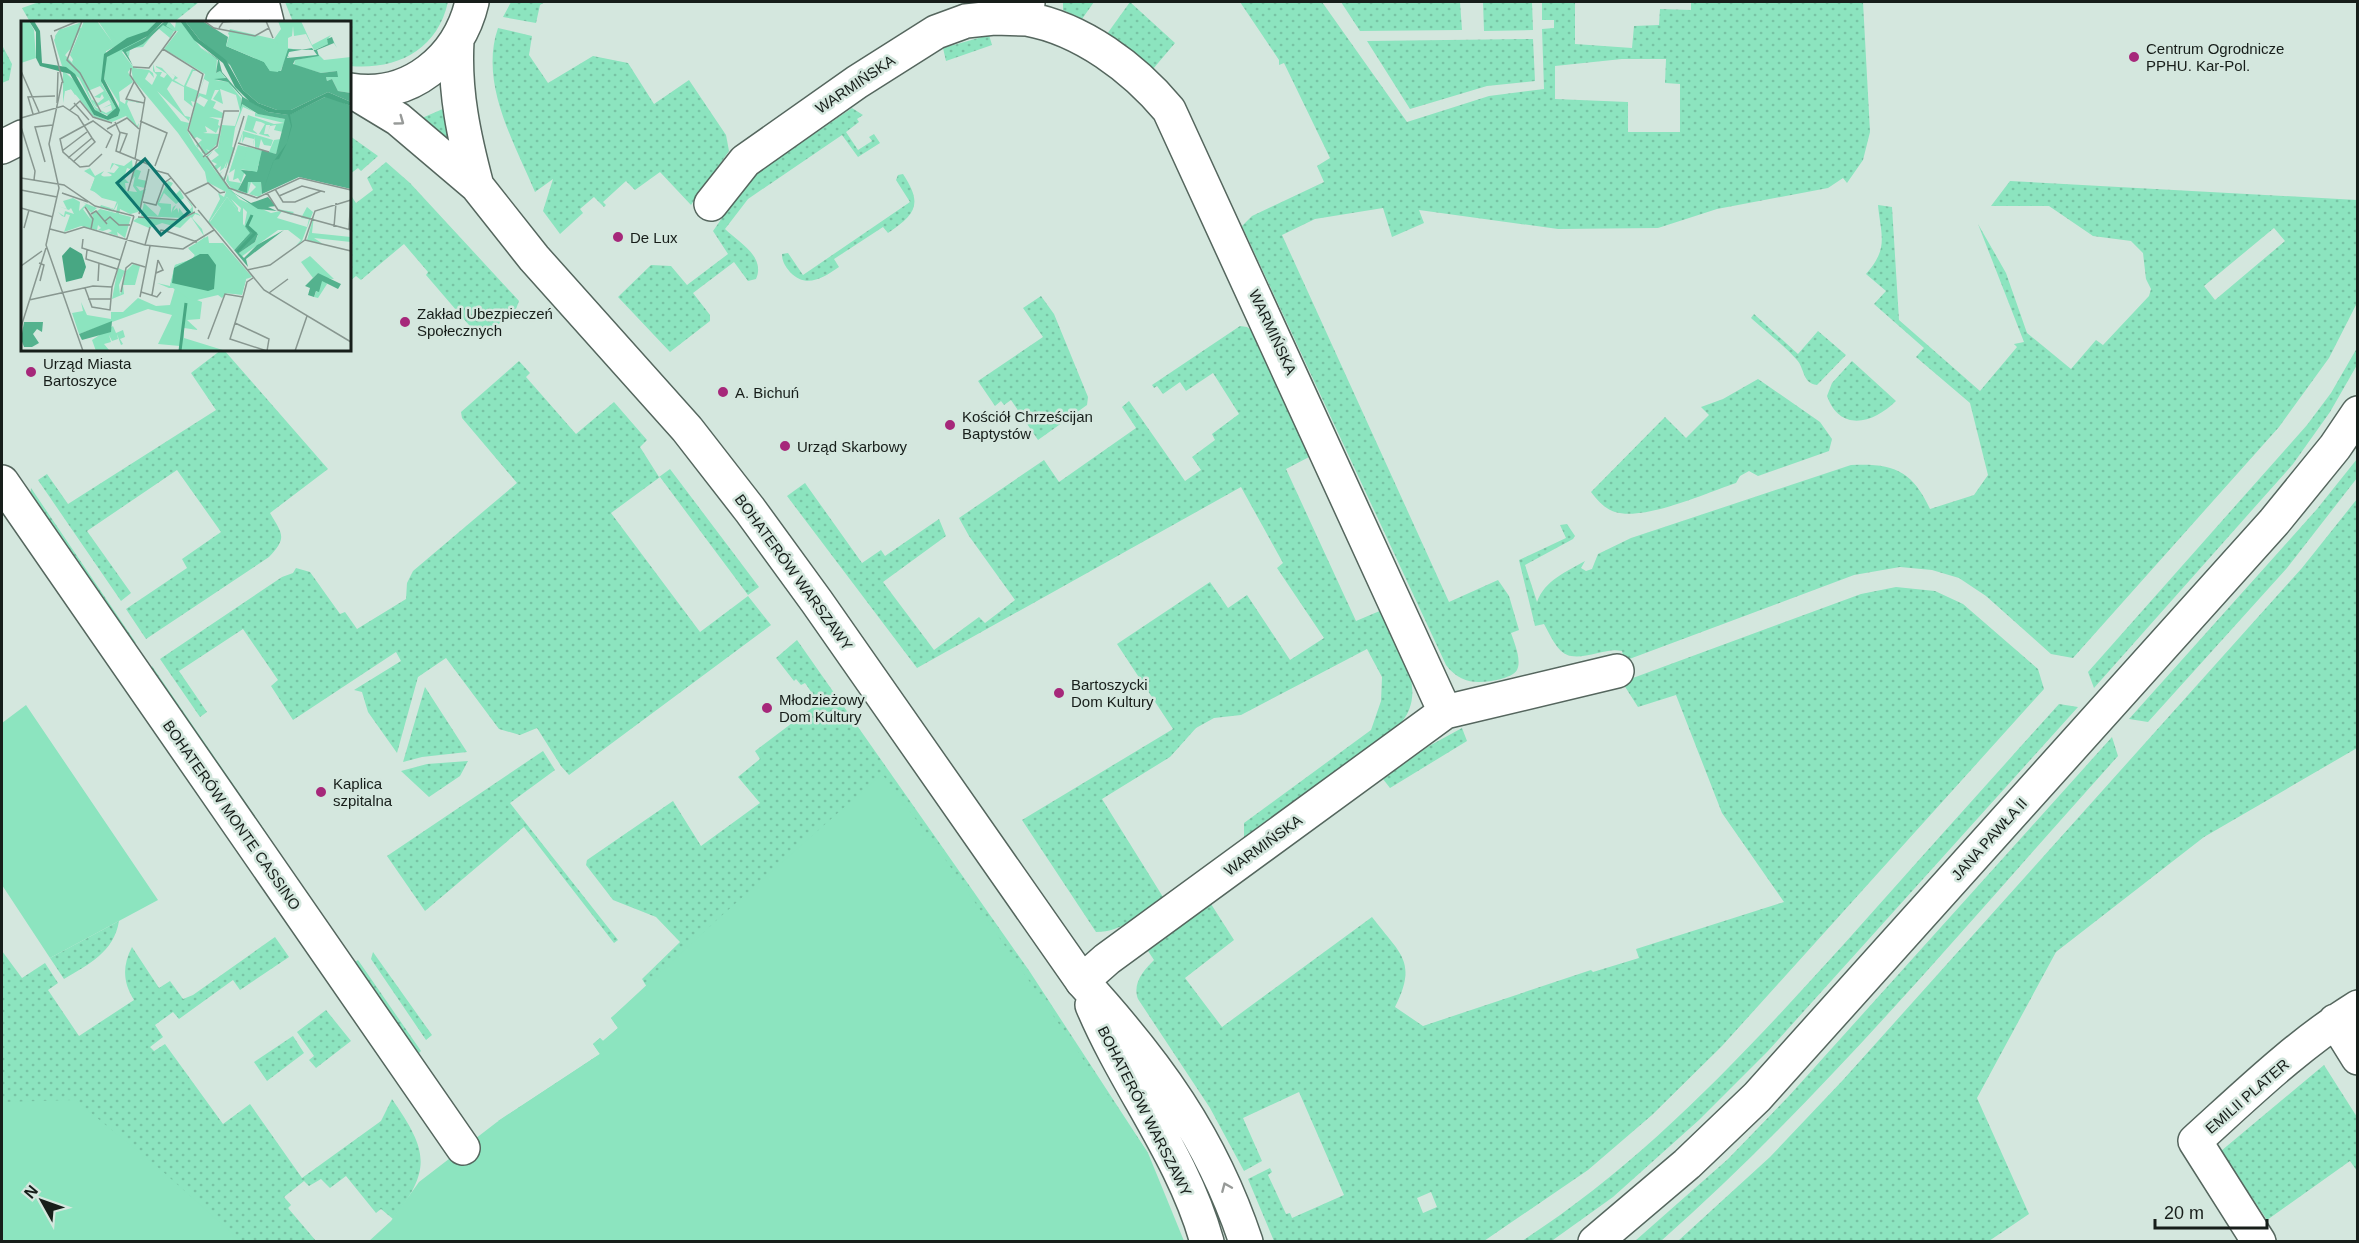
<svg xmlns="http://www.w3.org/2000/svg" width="2359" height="1243" viewBox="0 0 2359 1243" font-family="Helvetica,sans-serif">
<defs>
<pattern id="grass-dots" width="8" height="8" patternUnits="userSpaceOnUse" patternTransform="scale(1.5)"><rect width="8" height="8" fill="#8ce4bf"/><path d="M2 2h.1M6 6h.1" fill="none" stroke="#78c3a4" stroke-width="1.8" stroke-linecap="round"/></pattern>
</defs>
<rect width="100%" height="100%" fill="#d4e7de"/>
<!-- grass -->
<path fill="url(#grass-dots)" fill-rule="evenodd" d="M39,2H199L174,22H30L22,8Z
M285,2H448C437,51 396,70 350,66V22H293Z
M511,2H545L540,5L536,23L503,17Z
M1063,2H1094L1082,19L1063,10Z
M1130,2L1175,43L1153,69L1107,34Z
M1240,2H1322L1407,122L1489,96L1544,89L1542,29L1554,28V20H1542V2H1575V44L1632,48L1634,26L1659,25L1660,9L1691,10V2H1863L1870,132L1863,160L1847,183L1843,178L1828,188L1717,209L1658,228L1558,229L1419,210L1424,223L1392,237L1383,208L1315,219L1282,235L1449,602L1498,580L1509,596L1519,630L1511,633C1514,642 1522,660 1517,670C1514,675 1507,677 1501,679C1479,684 1461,685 1446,665L1242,226L1252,216L1324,182L1317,166L1330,158L1284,63L1279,65V60ZM1622,59H1666L1665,83L1680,84V132H1628V102L1555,99V66Z
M1341,2H1460L1462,30L1360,31Z
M1483,2H1532L1533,30L1484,31Z
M498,28L532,36L529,55L548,83L593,56L628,63L654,104L689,80L726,135L729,151L691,205L660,172L635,190L626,181L603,202L606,205L604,207L594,197L580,209L583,213L560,234L543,211L553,179L535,192C514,142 479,83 498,28Z
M989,35L992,45L946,61L943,48Z
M1533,39L1535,81L1487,86L1410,109L1367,41Z
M2,45L12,64L9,80L2,83Z
M445,108L463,158L422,118Z
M852,108L863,115L857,119L859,122L846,132L858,150L872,141L869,137L874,134L880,143L858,157L842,135L748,199L725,229C738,242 766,256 756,279L748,281L734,262L693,293L710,315V321L670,352L618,297L651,265L671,266L687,285L728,254L713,231L750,178Z
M350,136L378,156L361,171L358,168L350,174Z
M386,162L410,183L519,301L516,309L481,339L426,275L428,272L404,244L361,280L356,276L350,281V194L356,203L373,190L367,178Z
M903,174C923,204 916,214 888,233L883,227L834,259L839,267C823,278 806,289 790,272C785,266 782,261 782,254L788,253L803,275L910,202L896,180L898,175Z
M2010,181L2357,200V303L2329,358L2279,427L2073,658L2051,654L1986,596L1959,578L1932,570L1900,567L1854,575L1624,661L1622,651C1613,649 1607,651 1598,653C1563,662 1560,654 1544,624L1535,626L1519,560L1566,538L1560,525L1567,524L1575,536L1573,539L1525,565L1537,602C1545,580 1566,572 1585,561L1581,568L1586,571L1592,569L1598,554L1631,538L1851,465C1893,463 1912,470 1930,509L1974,495L1988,475L1970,403L1916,357L1924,348L1874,304L1886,291L1866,274C1889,248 1881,236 1878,205L1892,207L1899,320L1980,391L2017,347L2014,344L2024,342L1978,224L2006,273L2027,333L2071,369L2096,340L2103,345L2149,296L2151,289L2146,279L2143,253L2131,241L2093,236L2049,206H1991ZM2274,228L2285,241L2215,300L2204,286Z
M1041,296L1054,314L1088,397L1087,405L1038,440L1011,400L1004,405L1001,401L995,406L978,381L1043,337L1023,308Z
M1754,314L1798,354L1818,331L1846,355L1817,385C1802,383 1805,369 1797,360C1784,345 1766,332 1751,318Z
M1240,326L1247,327L1254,332L1311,456L1286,469L1356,621L1382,610C1397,643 1432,693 1398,726L1244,839V823L1371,730L1381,701L1382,677L1367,649L1241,715L1214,718L1196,728L1170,757L1102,799L1163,897C1143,913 1123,932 1096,932L1022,820L1173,729L1117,644L1210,582L1228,608L1247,595L1290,660L1324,638L1277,568L1283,563L1241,487L917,668L787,496L805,483L862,563L881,550L885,556L939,519L946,536L883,582L934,650L979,617L985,623L1015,600L969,536L959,518L1044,460L1059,482L1136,428L1122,407L1129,401L1185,481L1201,470L1192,457L1215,440L1212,434L1239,414L1213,373L1186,391L1180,382L1163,394L1157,386L1154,388L1152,385Z
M2357,348V365L2330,412L2293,464L2094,688L2088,672L2307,425L2331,393Z
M221,350H224L328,469L270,513C282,534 288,537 269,557L146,639L126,609L187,568L182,559L221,532L177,470L87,531L131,593L121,601L38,480L47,474L68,504L216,410L191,373Z
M519,361L530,373L526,377L576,434L614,402L647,440L640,447L659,477L670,469L759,587L748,595L660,477L611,513L700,632L748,596L771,625L569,775L561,766L537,728L520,735L499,729L446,658L418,677L397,753L368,712L362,692L354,690L401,661L396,652L293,720L271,686L278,680L243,629L179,671L207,712L200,717L160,659L282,577L293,573L296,568L310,572L340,614L345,612L357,629L406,599L407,583L413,571L517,483L462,418L461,412Z
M1852,361L1896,401C1875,422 1841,434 1827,396L1832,383Z
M1758,379L1820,422L1832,439L1829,451L1758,476L1749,471L1740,476L1736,483C1706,493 1645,521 1615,512C1605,509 1597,500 1591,492L1665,417L1686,438L1709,415L1701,407L1723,399Z
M2357,459V478L2287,568L2148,722L2129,719L2317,509Z
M31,488L136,643L129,642L30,498Z
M2357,499V748L2204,837L2056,952L1977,1098L2029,1214L1989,1241H1678L1770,1157L1843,1080L2302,568Z
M1896,587L1935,591L1963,604L2038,669L2044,689L1722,1046L1652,1115L1588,1170L1484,1241H1274L1248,1179L1270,1168L1272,1172L1268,1175L1286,1214L1290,1213L1292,1218L1344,1195L1299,1092L1243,1118L1262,1161L1244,1171L1210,1108L1138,999C1132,983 1144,970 1154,960L1148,951L1211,904L1234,940L1185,978L1222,1027L1372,917C1400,954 1418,961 1395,1007L1423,1026L1591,970L1593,972L1639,958L1636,949L1784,902L1722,813L1676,695L1638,707L1622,682L1861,594ZM1431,1192L1437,1207L1423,1213L1417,1198Z
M797,640L1030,972L1148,1153L1146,1155L498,1121L600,1054L593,1044L600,1038L603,1041L618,1028L611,1018L647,987L642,979L680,942L656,917L613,900L586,865L587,860L673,801L701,846L760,803L738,777L760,759L755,751L816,705L811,699L814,696L805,683L801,685L796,679L794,681L776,658Z
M152,666L270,838L267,842L151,669Z
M425,687L467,752L422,757L403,762Z
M2059,704L2078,707L1768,1051L1699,1120L1613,1197L1553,1240L1522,1241C1646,1161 1745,1053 1844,944C1915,864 1987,784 2059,704Z
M1462,728L1467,741L1390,788L1383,779L1429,746Z
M2112,737L2118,756C1969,921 1827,1094 1661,1241H1635L1728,1159L1788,1097Z
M543,751L555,770L510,803L618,940L614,943L524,827L425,911L387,856Z
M468,761L460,776L429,797L401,771L427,764Z
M119,921C114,952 89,964 64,979L50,958Z
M275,937L289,957L240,990L233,980L179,1019L173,1012L155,1025L163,1037L150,1047L154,1051L165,1044L223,1124L250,1104L302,1178L381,1121L392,1099C428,1151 432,1169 393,1219L381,1209L376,1213L346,1176L330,1188L321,1179L309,1186L304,1181L284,1197L291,1205L288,1208L316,1241H2V951L22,978L45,963L58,983L48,990L79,1036L134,1000C123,983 122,966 132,947L159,988L170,981L183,999L193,995Z
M373,952L432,1035L426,1040L371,959Z
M358,960L421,1051L416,1056L352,964Z
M326,1010L351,1041L316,1068L309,1060L314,1056L297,1032Z
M293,1036L304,1053L267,1081L254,1062Z
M2324,1065L2357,1117V1171L2350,1161L2267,1220L2221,1151Z"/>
<!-- park -->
<path fill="#8ce4bf" d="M26,705L158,900L50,958L2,885V723Z
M882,774L938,849L1148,1153L1184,1241L368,1242L391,1221L419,1182L497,1122L600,1054L593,1044L600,1038L603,1041L618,1028L611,1018L719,918Z
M75,1100L161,1170L241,1241H2V1102Z"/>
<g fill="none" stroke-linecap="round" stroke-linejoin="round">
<!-- street casing -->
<g stroke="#55665e" stroke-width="36">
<path id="street" d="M1028,2L1027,19C1082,29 1134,68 1169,110L1445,712L1107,959L1082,981
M223,22L244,2
M2,147L22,137
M711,204L745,161L857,82L936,32L966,21L994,18L1027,19
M2,482L463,1148
M1445,712L1617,671
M2335,1021L2358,1058
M2259,1242L2195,1141C2246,1095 2298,1044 2358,1007"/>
</g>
<!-- secondary casing -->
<g stroke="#55665e" stroke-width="36">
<path id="secondary" d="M262,2L267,22
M457,41C454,91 464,137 477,186
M350,90L398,119L477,186L534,258L687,429L750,510L817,602L1082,981C1156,1062 1211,1137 1246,1242
M350,90C410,100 459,58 472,2
M1092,1005C1126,1086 1183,1156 1207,1242
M1595,1242L1687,1164L1757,1097L2274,522L2335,447L2358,413"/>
</g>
<!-- street -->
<use href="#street" stroke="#fff" stroke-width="33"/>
<!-- secondary -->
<use href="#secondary" stroke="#fff" stroke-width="33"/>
</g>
<!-- one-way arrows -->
<defs><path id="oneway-chevron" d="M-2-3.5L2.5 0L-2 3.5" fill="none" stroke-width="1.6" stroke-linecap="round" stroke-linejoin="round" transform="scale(1.5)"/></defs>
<g stroke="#979a98">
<use href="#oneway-chevron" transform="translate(400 121) rotate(36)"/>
<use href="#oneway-chevron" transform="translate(1226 1187) rotate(-113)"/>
</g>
<!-- markers -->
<g fill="#a6287a" stroke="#d4e7de" stroke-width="2">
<circle cx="2134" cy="57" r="6"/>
<circle cx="618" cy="237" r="6"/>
<circle cx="405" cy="322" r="6"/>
<circle cx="31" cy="372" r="6"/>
<circle cx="723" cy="392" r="6"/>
<circle cx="950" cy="425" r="6"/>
<circle cx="785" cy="446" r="6"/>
<circle cx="1059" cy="693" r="6"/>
<circle cx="767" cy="708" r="6"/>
<circle cx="321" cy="792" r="6"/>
</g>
<g text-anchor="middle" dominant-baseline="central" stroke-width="5" stroke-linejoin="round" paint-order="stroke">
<!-- poi labels -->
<g font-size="15" fill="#171e1a" stroke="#d4e7de" text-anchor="start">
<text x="2146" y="48">Centrum Ogrodnicze<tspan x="2146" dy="17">PPHU. Kar-Pol.</tspan></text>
<text x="630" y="237">De Lux</text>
<text x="417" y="313">Zakład Ubezpieczeń<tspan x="417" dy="17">Społecznych</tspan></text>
<text x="43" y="363">Urząd Miasta<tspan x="43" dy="17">Bartoszyce</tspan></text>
<text x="735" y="392">A. Bichuń</text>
<text x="962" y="416">Kościół Chrześcijan<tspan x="962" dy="17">Baptystów</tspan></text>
<text x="797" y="446">Urząd Skarbowy</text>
<text x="1071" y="684">Bartoszycki<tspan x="1071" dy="17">Dom Kultury</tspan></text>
<text x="779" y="699">Młodzieżowy<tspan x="779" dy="17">Dom Kultury</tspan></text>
<text x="333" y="783">Kaplica<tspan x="333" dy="17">szpitalna</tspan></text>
</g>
<!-- street labels -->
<g font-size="15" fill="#171e1a" stroke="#d4e7de">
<text transform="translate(855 84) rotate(-34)">WARMIŃSKA</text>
<text transform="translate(1273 332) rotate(65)">WARMIŃSKA</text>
<text transform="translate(794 572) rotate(54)">BOHATERÓW WARSZAWY</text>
<text transform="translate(232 815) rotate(55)">BOHATERÓW MONTE CASSINO</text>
<text transform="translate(1989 839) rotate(-48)">JANA PAWŁA II</text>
<text transform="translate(1263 845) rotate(-36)">WARMIŃSKA</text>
<text transform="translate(2247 1096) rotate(-41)">EMILII PLATER</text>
<text transform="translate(1145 1111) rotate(63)">BOHATERÓW WARSZAWY</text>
</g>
</g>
<!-- overview -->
<g transform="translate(21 21)">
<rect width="330" height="330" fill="#d4e7de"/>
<path d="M0,0H8L13,9L15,37L0,42ZM63,0H76L92,22L77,0H136L85,30L81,63L95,87L89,95L75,90L58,57L41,45L33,19L39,8L61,7L44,34L60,51L49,34L61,9ZM79,65L83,70L73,76L79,77L81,73L83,77L77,82L70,78L75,86L88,79L90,83L82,87L90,84L91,89L85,92L74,86L67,70ZM148,0L154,7L155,0H159L180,27L196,38L195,52L199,50L205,58L194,59L207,61L220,77V83H221L233,91L222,86L214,107L211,126L214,127L207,148V141L205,147H204L206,140L203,147L199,150L200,145L196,148L198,153L202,150L199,153L202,157L205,154L204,158H202L196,152L184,136L192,130L186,137L192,146L196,143L190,140L198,134L193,129L197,127L201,104L214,105L219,90L215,74L199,68L202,83L192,78L198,69H194L190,79L195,81L192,87L202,92L201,97L188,96L198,99L197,104L199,105L198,112V106L195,112L184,105L186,111L182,112L198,113L196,123L189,130L185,128L188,131L185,133L181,132L179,123L177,127L175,124L181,119L176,116L172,118L168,108L175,81L183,86L187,79L179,75L176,78L178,72L185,74L188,61L183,58L179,71L184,53L143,28L157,10H153L149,17L137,7L122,26L109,27L108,36L105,31L109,26L122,23L138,6ZM257,0H280L291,24L310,14L306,19L308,22L312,19L316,27L312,21L293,29L285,13L273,15L272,5L271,15L267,17V27L272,28L266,33L269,37L266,35L259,51L249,50L207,13L209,8L253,18L260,8ZM125,16L101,31L113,47L128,49L132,52L133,57L128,51L124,58L131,64L136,54L132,50V43L134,51H141L139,55L143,57L146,53L135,46V45L141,47L152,59L154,55L150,52L153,54L157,57L153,59L163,65L171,48L176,50H172L165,65L177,70L174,81L170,80L172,86L163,79V66L151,60L146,68L164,95L169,96L168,100L136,70L160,100L168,102L166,109L174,124L218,178L250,192L259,190L256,188L273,191L270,194L261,190L256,197L286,206L288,198L280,197L286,186L292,191L281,220L273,227L280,219L267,209H257L220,236L218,232L234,221L237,214L223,207L226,191L222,187V191H219L220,187L210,178L217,187V190L206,176L189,200L195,208L187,201L199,178L197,172L203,176L205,171L186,161L184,151L157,112L112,58L110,47L107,51L112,61L98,71L99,80L104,83L105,79L122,82L107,80L106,83L116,105L118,102L117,107L105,95L91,101L73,96L50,68L44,70L42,82V50L58,63L73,94L87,99L97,95L98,82L83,58L85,38L90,31ZM298,34L303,39L330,36V72L317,70L311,58L306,60L305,56H312L316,50L300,52L273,44L274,39ZM234,92L264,98V106L255,133L250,132L231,149L220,148L224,150L217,171L227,160L240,161L241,173L238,176L228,173L235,166L230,161L227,172L222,173L217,172L209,166L205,160L207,153L208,160L220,162L217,157L212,159L214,148L208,152L217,124L248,131L253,119L260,118L262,111L253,109L255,104L249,105L247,112L249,104H245L243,113H247L249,116L238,113L244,103L240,101L235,100L232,109L237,113L223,109L227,94L253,103L263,102L234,95ZM222,110L252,119L250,125L243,124L240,118L238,127L234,126V116L232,125L233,118L224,116L221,122L222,111L219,122L218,121ZM111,139L112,149L106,147L103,157L108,162H104L105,170L116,171L112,165L114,155L110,160L114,148L120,150L117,158L126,160L124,167L115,165L119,170L125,168L117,191L109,193L99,188L98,193L95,192L97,182L93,189L89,187L92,191L79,186L80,184L93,188L96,180L69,169L74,157L63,150L69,147L74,155L83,150L80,154L86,158L91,154L86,151L93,152L98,146L93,143L89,149V148L91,142L103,145ZM147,160L152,162L149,167L153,175L159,169L163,177L155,183L143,172L138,182L150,183V192L152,186L155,184L152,190L156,187L158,192V187L164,195L171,186L165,177L171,184L172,187V191L162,197L120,195L123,182L137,195L140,187L136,183ZM52,177L59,181L58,190L65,183L61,181L76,187L70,192L65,186L62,188L70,199L65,188L72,198L71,193L79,188L110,196L104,217L96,211L97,215L87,212L91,210L88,208L82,210L77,209L80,207L77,204L76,209L60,205L43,211L49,194L45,193L44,196L41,195L37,191L43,195L44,190L35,187L53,193L50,187L48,189L37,185L46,188L42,180ZM173,192H176L180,195L174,193L171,197L181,208L183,215L170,196L159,207L141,202L128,207L112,200L118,196L159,200ZM293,194L291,212L330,216V221L293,217L302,223L286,219ZM187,215L188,222H202L231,256L225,258L221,274L206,272L201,277L197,274L176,279L181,281L179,298L166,299L177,309L163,307V317L205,330H158L159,325L137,323L151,294L127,288L58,313L51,292L62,290L60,281L66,294L90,298V291H102L117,277L135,285L149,284L154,267H148L136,262L149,265L154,244L171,238L174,234L167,227ZM289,235L313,258L303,257L306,263L297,277L293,276L301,257L297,252L292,257L280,241ZM112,243L119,245L114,264H102L103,273L91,278L97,247L104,250L98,264L99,274L105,250ZM92,305L95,312L102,309L104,316L99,318L102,323L100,324L96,313L97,318L91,320L88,314L90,321L83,323L88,329L75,330L71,319Z" fill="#8ce4bf" fill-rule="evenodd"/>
<path d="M144,0H148L145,5L153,10L142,4L122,23L105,31L112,45L101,29L124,17ZM164,0L183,1L207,16L205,25L243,41L249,50H260L267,28L294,29L307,23L306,18L311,16L313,22L296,29L298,35L274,39L272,43L300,52L316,50L317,56H305L306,60L311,58L317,70L330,72V81L307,71L270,89H256L237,82L222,69L209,44L178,18ZM291,27L296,34L266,37L268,31ZM180,26L198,39L201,51L222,76L247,91L268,94L306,75L330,85V168L278,156L241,173L240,161H227L226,172L217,169L225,154L220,149L236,150L241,129L255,133L264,98L237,93L221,83L219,90L221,76L207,61L193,58L205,57L199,50L195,52L197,39ZM208,169L230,182L247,176L255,185L247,186L256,190L237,188ZM224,206L237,213L234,221L218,232L223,237L236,224L263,209L225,238L227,246L213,229L223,218ZM297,252L320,263L317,268L301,260L298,271L295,270L293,276L287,274L289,267L284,265ZM91,300L90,311L61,319L58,313ZM3,301H22L21,311L16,308L12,313L18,322L11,326H3L0,318Z" fill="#54b28e" fill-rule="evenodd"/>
<path d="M206,176L218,191H222V203L229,212L213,229L189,201Z" fill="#8ce4bf"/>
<path d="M63,0H75L91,25L96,20L81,3L84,0L92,3L136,0L126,10L85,30L80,54L68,70L51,41L54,33L50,32ZM61,1L52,25L44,34L36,27L34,15L38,9ZM210,9L267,25L257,51L249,50L243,41L205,25ZM45,52L60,70L54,74L50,68L44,70ZM227,126L240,130L236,151L220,148ZM97,149L101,169L123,173L117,190L109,193L108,184L81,177L70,168L74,156L94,155ZM184,216L186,222L199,228L202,223L222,247L220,254L225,259L221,273L199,272L171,280L149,265L154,244L172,238L174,234L168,228Z" fill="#8ce4bf"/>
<path d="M8,0H13L19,10L21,42L45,46L54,53L74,89L86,95L95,87L80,60L83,33L106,17L126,10L136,0H143L127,15L86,36L83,58L99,89L97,95L87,99L73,94L49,53L19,45L15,37V11ZM159,0H164L178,18L205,39L222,69L237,82L256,89H270L307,71L330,81V85L304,76L269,94L271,105L266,122L258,138L253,139L241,173L252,141L266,122L270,105L267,94L247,91L229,81L214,66L202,42L173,19ZM49,226L61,233L65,246L61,257L45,261L41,235ZM179,233H187L195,244L193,268L187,270L151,262L153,247Z" fill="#48a783"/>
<path fill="none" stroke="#48a783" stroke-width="3" d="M216,231L234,212L226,205L231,194M159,330L165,282"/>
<path fill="none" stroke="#889790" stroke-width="1.5" d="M61,0L46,39L59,52L80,91M183,0L193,7L234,15L248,7M245,0L252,17M198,7L202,1L216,0M33,10L57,0M30,14L42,62M142,28L182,53L167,109L208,167L236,177L279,157L330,169M112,46L128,47L155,10M110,47L109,54L124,77L114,138M0,50L18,91M41,61L28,123L38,167L25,224L62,330M113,61L105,78L123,82M36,82L37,51M53,82L68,99M49,89L59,80L72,96L91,102M12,93L7,76L34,75M0,97L42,85L57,95L71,117M119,100L146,112L134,145M94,101L99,112L95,130L129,144M0,106L14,150L13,159M86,108L106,97L118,108M98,111L106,113L99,131M217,122L248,131M41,130L66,111M81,133L68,145L59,146L42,131L39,118L72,100L91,114L85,127M182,136L196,125L203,90H218M47,137L71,117M24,141L14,106L32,104M52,141L74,121L71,117M133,149L147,153L175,187M0,157L43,164L74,185L113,195M203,160L223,95M254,168L262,181H274L300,170M0,169L36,176M107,170L116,139M41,172L67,181M246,172L257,189L330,209M164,173L187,162L199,172L204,171M258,175L281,165L304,171M122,181L135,184L143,162L150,157M64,186L72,198L70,208M0,187L32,196M177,189L243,269L330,321M70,193L75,190L86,203M118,193L128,148M117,196L158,199L174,191M84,200L89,196L98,204H109M313,206L315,182M3,207L8,189M29,208L44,212L63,206L124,224L162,228L193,209M328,208L330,174M138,213L140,209L145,210L176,221M62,218L61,227L99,239M284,219L294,190L330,179M284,219L330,230M124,224L129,206M66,229L65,238L96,248M18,242L23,244L19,260M0,245L21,230M226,249L249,244L284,219M135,252L142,249L137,239M77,260L78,242M64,267L71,286L89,289L91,266L113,195M100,271L105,247L111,242L124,246M120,271L136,276L140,271M248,272L267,258M131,274L137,239M119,276L129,225M67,278H90M8,279L72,265L91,266M214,302L248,318L246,330L209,318L214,302L222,276L226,261L232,257M0,306L25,227M187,318L204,273L222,276M274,330L286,295"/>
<path fill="#0f766e" fill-opacity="0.15" stroke="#0f766e" stroke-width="3" d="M124,138L168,191L140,214L96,162Z"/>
<rect width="330" height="330" fill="none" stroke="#171e1a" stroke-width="3"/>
</g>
<!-- border -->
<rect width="2359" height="1243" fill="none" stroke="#171e1a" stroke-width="6"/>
<!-- north arrow -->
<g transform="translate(42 1201) rotate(310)" stroke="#d4e7de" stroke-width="4.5" paint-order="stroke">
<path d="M0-4.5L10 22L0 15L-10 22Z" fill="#171e1a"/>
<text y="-9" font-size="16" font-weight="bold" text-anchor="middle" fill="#171e1a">N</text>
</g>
<!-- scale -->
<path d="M2155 1219v9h112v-9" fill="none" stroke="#171e1a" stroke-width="3"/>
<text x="2164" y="1219" font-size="18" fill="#171e1a" stroke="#d4e7de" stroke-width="4.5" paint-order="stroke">20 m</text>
</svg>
